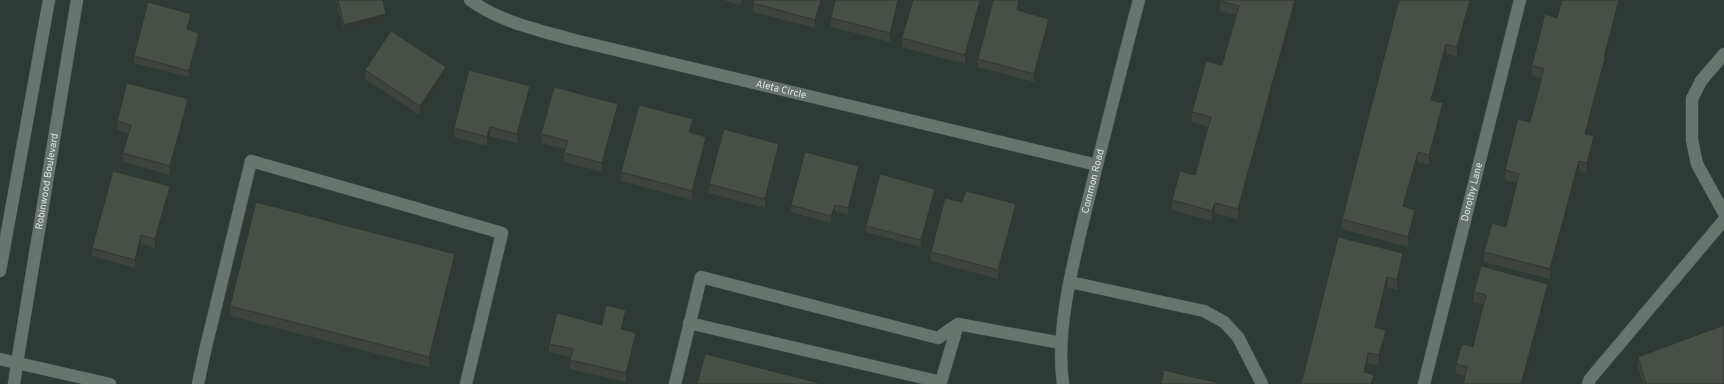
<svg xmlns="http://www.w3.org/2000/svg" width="1724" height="384" viewBox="0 0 1724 384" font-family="Overpass,sans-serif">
<rect width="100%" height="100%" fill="#2f3935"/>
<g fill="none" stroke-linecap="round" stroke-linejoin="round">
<!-- service casing -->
<g stroke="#4e5652" stroke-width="13">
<path id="service" d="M1724,54L1701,81L1692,99V140L1697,164L1724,213
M1070,282L1204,311L1224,322L1238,337L1262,384
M689,323L941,382L958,324
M14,384L17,363
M198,384L205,351L251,161L502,233L466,384
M675,384L701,277L938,338L958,324L1061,343
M1588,384L1590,379L1724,220"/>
</g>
<!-- minor casing -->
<g stroke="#4e5652" stroke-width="13">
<g id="minor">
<path id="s1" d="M470,0C500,22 539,30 574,40L1097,165"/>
<path d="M0,271L49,0"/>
<path id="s2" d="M17,363L77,0"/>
<path id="s3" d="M1424,384L1520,0"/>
</g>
</g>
<!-- tertiary casing -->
<g stroke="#4e5652" stroke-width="13">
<g id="tertiary">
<path id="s4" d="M1063,384C1055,330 1074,259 1087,205C1104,137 1121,68 1139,0"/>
</g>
</g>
<!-- secondary casing -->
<g stroke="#4e5652" stroke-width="13">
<path id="secondary" d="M0,359L110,384"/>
</g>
<!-- service -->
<use href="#service" stroke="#69746f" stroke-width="12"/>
<!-- minor -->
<use href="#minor" stroke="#69746f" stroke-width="12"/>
<!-- tertiary -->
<use href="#tertiary" stroke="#69746f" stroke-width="12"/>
<!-- secondary -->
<use href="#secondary" stroke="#69746f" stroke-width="12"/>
</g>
<!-- wall -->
<path fill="#3e443d" d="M336,0H383L386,20L344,31Z
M723,0H742L740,5Z
M754,0H823L815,28L753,12V3Z
M901,0L890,42L831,27V18Z
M981,0V6L965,64L902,47V38Z
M1298,0L1238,219L1215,213L1212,221L1172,210V200L1195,175L1208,127L1192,122V112L1222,65L1236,15L1220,11V1Z
M1470,0V8L1457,57L1446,54L1433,101L1443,113L1429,165L1418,162L1406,207L1415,220L1408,247L1342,229V219Z
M1019,8V11L1049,28L1034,82L978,67V59Z
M191,20L189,30L199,39L189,77L134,63V56Z
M1605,61V68L1588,135L1594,146L1587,173L1579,171L1550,279L1484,262V252L1506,227L1517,183L1505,180V170L1530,122L1542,78L1532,75V65Z
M365,70L446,76L420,115L365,79Z
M530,95L517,143L490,136L487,146L454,137V128Z
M188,108L170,175L123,162V153L129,133L117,130V121Z
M618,112L602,172L564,162V153L565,149L541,143V134Z
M693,128L692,133L706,146L692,200L621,181V172Z
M779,153L765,208L709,193V184Z
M859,173L848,215L835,211L831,223L791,212V205Z
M170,195L155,248L141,244L135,268L92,256V248Z
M935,196L921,247L866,232V226Z
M962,202L1016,212L998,279L931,261V252Z
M1338,237L1403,263L1397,290L1387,287L1377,328L1386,340L1379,365L1368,363L1366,373L1374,384H1301Z
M455,264L429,367L230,316V306Z
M1474,292L1548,294L1465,376L1456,374V364L1473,347L1484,305L1474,302Z
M626,319L623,329L636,341L626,382L570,369L571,357L549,352V344L602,325Z
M1638,357L1724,384H1643L1638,367Z"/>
<!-- shaded-wall -->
<path fill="#323732" d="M821,0H823L815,28V20Z
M898,0H901L890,42V33Z
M980,0H981V6L965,64V55Z
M1019,0V8L1017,19V10Z
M1295,0H1298V2L1238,219V209Z
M1470,0V8L1457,57V47Z
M1619,0H1621L1605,61V68L1585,144V134L1604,57Z
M191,14V20L187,36V29Z
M386,14V20L344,31V25Z
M1049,19V28L1034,82V74Z
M199,33V39L189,77V71Z
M1446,44V54L1431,110V100Z
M446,67V76L420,115V106Z
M530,86V95L517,143V134Z
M188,99V108L170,175V166Z
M1443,103V113L1429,165V155Z
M618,104V112L602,172V163Z
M693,119V128L689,141V132Z
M490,127V136L487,146V137Z
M1594,136V146L1587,173V163Z
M706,137V146L692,200V191Z
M779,144V153L765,208V199Z
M1418,152V162L1403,216V206Z
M1579,161V171L1550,279V269Z
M859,166V173L848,215V208Z
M170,186V195L155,248V239Z
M935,189V196L921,247V240Z
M1215,203V213L1212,221V211Z
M1016,204V212L998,279V270Z
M835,205V211L831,223V216Z
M1415,210V220L1408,247V237Z
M141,235V244L135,268V260Z
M1403,253V263L1397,290V280Z
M455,254V264L429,367V357Z
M1387,277V287L1375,337V327Z
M1548,284V294L1524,384H1521Z
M626,310V319L621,338V329Z
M1386,330V340L1379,365V355Z
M636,333V341L626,382V373Z
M1368,353V363L1364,382V372Z
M1374,375V384H1371Z"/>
<!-- building -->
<path fill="#484f47" stroke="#323732" d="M338,0H383L386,14L344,25Z
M754,0H821L815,20L753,3Z
M835,0H898L890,33L831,18Z
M913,0H980L965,55L902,38Z
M993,0H1019L1017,10L1049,19L1034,74L978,59Z
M1220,0H1295L1238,209L1215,203L1212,211L1172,200L1180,171L1195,175L1211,117L1192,112L1206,61L1222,65L1239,6L1220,1Z
M1399,0H1470L1457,47L1446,44L1431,100L1443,103L1429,155L1418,152L1403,206L1415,210L1408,237L1342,219Z
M1562,0H1619L1604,57L1605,58L1585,134L1594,136L1587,163L1579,161L1550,269L1484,252L1492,223L1506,227L1519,174L1505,170L1518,119L1530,122L1544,69L1532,65L1545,14L1557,18Z
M148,2L191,14L187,29L199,33L189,71L134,56Z
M391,31L446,67L420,106L365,70Z
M469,70L530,86L517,134L490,127L487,137L454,128Z
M127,83L188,99L170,166L123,153L131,125L117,121Z
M554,87L618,104L602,163L564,153L568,141L541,134Z
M639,105L693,119L689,132L706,137L692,191L621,172Z
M724,129L779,144L765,199L709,184Z
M805,152L859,166L848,208L835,205L831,216L791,205Z
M113,171L170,186L155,239L141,235L135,260L92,248Z
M880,174L935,189L921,240L866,226Z
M966,191L1016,204L998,270L931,252L945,198L962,202Z
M256,202L455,254L429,357L230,306Z
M1338,237L1403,253L1397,280L1387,277L1375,327L1386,330L1379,355L1368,353L1364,372L1374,375L1371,384H1301Z
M1481,266L1548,284L1521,384H1463L1467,367L1456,364L1462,344L1473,347L1486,295L1474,292Z
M606,305L626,310L621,329L636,333L626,373L570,360L573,349L549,344L557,313L602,325Z
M1724,325V384H1646L1638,357Z
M705,354L823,384H697Z
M1164,370L1222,384H1161Z"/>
<g text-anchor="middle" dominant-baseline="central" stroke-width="3" stroke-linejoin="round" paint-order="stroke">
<!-- street labels -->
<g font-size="10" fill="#dbe1de" stroke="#252e2b">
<text stroke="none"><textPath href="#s1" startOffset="325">Aleta Circle</textPath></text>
<text stroke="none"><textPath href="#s2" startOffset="184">Robinwood Boulevard</textPath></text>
<text stroke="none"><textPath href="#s4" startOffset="206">Common Road</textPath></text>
<text stroke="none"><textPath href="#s3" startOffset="198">Dorothy Lane</textPath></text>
</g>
</g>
</svg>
